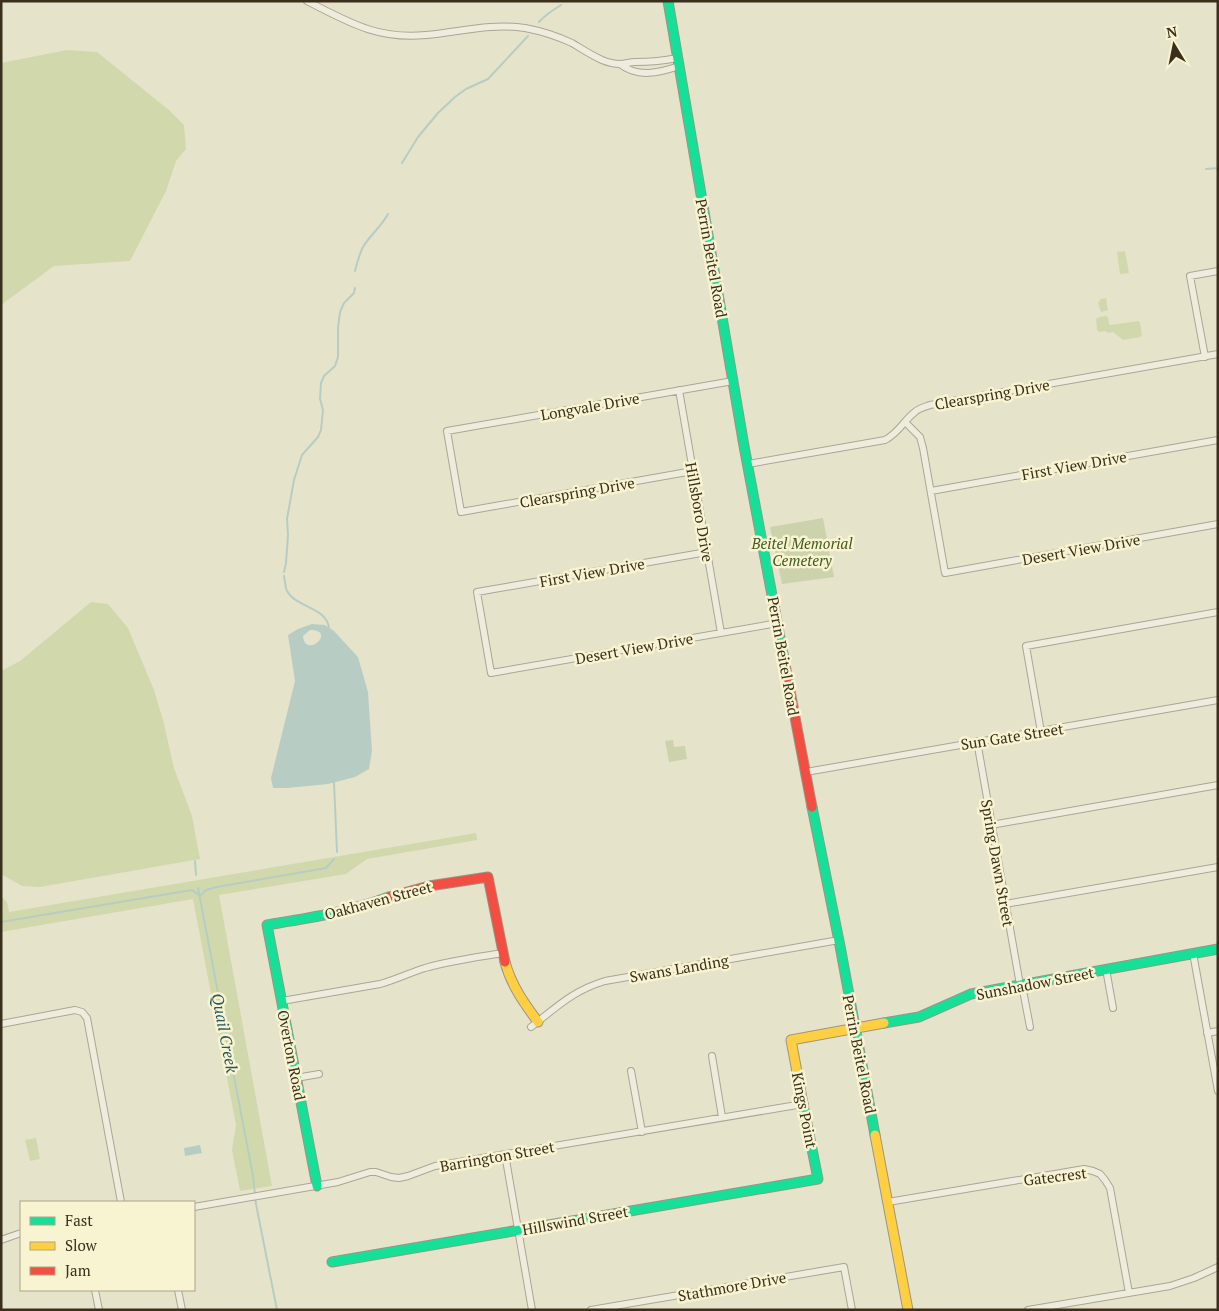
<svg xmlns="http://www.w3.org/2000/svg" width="1219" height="1311" viewBox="0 0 1219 1311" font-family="'PT Serif',serif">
<rect width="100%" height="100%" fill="#e6e3cb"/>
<!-- green -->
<path fill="#d1d9ac" d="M67,50L97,52L169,110L184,125L186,149L176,161L166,191L130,261L54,266L1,305V63Z
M1125,251L1129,273L1120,274L1117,252Z
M1106,298L1108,310L1101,312L1098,303L1101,299Z
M1106,316L1108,317L1109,324L1111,325L1138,321L1140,322L1142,335L1140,337L1123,340L1113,332L1108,333L1105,331L1099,332L1097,330L1096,319L1099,317Z
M91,602L108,604L128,628L154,690L163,720L174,768L192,816L200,859L40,887L22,886L1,874V671L20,661Z
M476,833L477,840L367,859L346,874L219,895L272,1186L240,1191L232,1150L236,1125L193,899L1,932V896L7,902L9,912Z
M36,1138L40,1159L30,1161L25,1140Z"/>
<!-- cemetery -->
<path fill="#ccd2ac" d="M823,518L834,577L782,584L770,527Z
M673,740L674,747L685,746L687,759L669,762L665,741Z"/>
<!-- water -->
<path fill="#b7cdc3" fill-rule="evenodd" d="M312,624L325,625L334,631L358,657L368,692L372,751L369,769L355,777L328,784L287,788H273L271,778L295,681L288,635L298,629ZM310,630C338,630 305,660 303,636Z
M200,1145L202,1153L185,1156L184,1148Z"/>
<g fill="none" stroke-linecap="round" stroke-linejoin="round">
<!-- stream -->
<path stroke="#b7cdc3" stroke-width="2" d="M539,22C545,15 553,10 561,5
M402,163L418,137L438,113L455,97L466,89L488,79L528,36
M1206,169L1218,168
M355,271C357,263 359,255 363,247C370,235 381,227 388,214
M284,572L286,563L288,535L287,519L294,480L302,455L318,437L321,430L323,410L320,399L321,383L324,376L335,366L338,357V328L340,312L344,303L354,293L355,288
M284,576C285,580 285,587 287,591C296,608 328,607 329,629
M334,782L337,852
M195,861L196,875
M198,888L253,1176L255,1195
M200,896L206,890L217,887L326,868L334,859
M1,922L192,890L200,896
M255,1199L277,1310"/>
<!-- street casing -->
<g stroke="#aba695" stroke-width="8">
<path id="street" d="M307,1C348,22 378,40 426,35C459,32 491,23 525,28C541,31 557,36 572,43C582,49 591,55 602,60C607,62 615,64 620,64C625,64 630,62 635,62C650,62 663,61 677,58
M620,64C637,78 659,73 679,66
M1205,357L1190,276L1218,271
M679,390L721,633
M905,422L920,437L923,448L945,573L1218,524
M748,464L885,440C900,432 903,421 915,412C919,408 925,407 930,405L1218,354
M693,471L461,512L447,431L733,381
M931,491L1218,440
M707,552L477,592L491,673L778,623
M1041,732L1026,646L1218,612
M977,741L1020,985
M806,772C943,747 1081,725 1218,700
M991,825L1218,785
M1005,904L1218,867
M1193,953L1218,1091
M1106,969L1113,1008
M1022,985L1030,1027
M282,1001L380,984C395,980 409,973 425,968C450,961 477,957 503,953
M1,1024L75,1010L82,1012L87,1018L121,1202
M531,1027C557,1007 572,991 605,981L839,940
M1207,1033L1218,1031
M712,1056L722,1117
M631,1071L642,1132
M296,1078L319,1074
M505,1154L532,1310
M888,1202L1084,1169L1093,1171L1100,1174L1105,1180L1110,1188L1129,1293
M194,1207L338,1182L370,1172H376L391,1177L399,1178L408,1176L435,1166L803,1104
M1,1240L21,1233
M95,1290L99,1310
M178,1290L182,1310
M591,1310L844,1267L852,1310
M1028,1310L1170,1286L1194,1278L1218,1267"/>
</g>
<!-- fast casing -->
<g stroke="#9b9584" stroke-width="11">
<path id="fast" d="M668,1L744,446L783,654
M812,807L840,946L875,1135
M884,1023L919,1017L971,994L1218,949
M317,1186L267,925C309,918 350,912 389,897
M332,1262L818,1179L803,1104"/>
</g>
<!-- slow casing -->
<g stroke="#9b9584" stroke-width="11">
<path id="slow" d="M505,962C511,985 524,1003 538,1022
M803,1104L791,1040L884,1023
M875,1135L908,1310"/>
</g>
<!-- jam casing -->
<g stroke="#9b9584" stroke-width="11">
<path id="jam" d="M783,654L812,807
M389,897L429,886L488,877L505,962"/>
</g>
<!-- street -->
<use href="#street" stroke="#eeecdd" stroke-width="6"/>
<!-- fast -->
<use href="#fast" stroke="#16e098" stroke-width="9"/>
<!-- slow -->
<use href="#slow" stroke="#ffcf43" stroke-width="9"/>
<!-- jam -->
<use href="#jam" stroke="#f24e42" stroke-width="9"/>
</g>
<g text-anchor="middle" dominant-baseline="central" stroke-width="5" stroke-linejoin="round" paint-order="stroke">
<!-- street labels -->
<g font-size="15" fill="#3a2f1c" stroke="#f8f3d0">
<text transform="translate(712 258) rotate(80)">Perrin Beitel Road</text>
<text transform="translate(992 394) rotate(-10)">Clearspring Drive</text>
<text transform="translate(590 406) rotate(-10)">Longvale Drive</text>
<text transform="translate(1074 465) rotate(-10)">First View Drive</text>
<text transform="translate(577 492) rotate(-10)">Clearspring Drive</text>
<text transform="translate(700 512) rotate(80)">Hillsboro Drive</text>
<text transform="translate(1081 549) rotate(-10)">Desert View Drive</text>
<text transform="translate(592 572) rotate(-10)">First View Drive</text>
<text transform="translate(634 648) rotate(-10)">Desert View Drive</text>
<text transform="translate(784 656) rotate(80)">Perrin Beitel Road</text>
<text transform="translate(1012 736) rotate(-9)">Sun Gate Street</text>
<text transform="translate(998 863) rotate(80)">Spring Dawn Street</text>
<text transform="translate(378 900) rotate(-15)">Oakhaven Street</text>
<text transform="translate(679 968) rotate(-10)">Swans Landing</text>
<text transform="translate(1035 983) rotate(-11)">Sunshadow Street</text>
<text transform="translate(860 1054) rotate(79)">Perrin Beitel Road</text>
<text transform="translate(292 1055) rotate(79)">Overton Road</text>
<text transform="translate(805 1110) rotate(79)">Kings Point</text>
<text transform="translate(497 1156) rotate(-10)">Barrington Street</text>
<text transform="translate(1055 1176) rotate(-7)">Gatecrest</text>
<text transform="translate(575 1220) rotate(-10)">Hillswind Street</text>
<text transform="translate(732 1286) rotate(-10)">Stathmore Drive</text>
</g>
<!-- park labels -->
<g font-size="15" font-style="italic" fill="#425920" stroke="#f8f3d0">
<text x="802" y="543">Beitel Memorial<tspan x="802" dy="17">Cemetery</tspan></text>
</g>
<!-- water labels -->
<g font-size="16" font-style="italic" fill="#29575c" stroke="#f8f3d0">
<text transform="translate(225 1033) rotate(79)">Quail Creek</text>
</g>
</g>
<!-- border -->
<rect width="1219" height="1311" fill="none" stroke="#3a2f1c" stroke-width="5"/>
<!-- legend -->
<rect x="20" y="1201" width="175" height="90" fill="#f8f3d0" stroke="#aca588"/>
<rect x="30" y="1217" width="25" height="8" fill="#16e098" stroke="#aca588"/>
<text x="65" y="1226" font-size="15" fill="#3a2f1c">Fast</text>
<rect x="30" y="1242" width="25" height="8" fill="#ffcf43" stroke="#aca588"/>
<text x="65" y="1251" font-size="15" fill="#3a2f1c">Slow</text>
<rect x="30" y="1267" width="25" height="8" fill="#f24e42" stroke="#aca588"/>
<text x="65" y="1276" font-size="15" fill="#3a2f1c">Jam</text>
<!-- north arrow -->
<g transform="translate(1174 45) rotate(350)" stroke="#f8f3d0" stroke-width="4" paint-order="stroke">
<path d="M0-4L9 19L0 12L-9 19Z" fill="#3a2f1c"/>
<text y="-8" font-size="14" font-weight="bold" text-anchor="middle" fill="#3a2f1c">N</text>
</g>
</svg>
